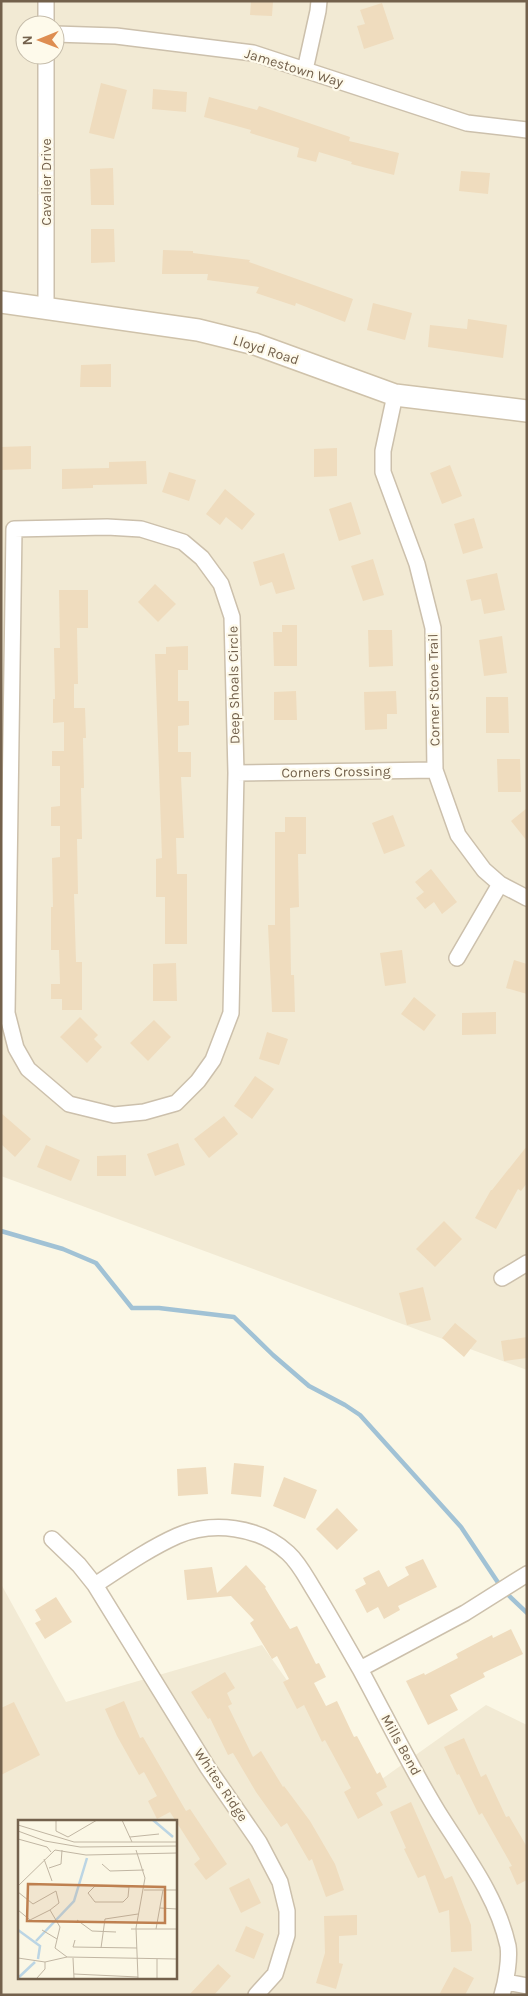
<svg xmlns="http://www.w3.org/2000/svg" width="528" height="1996" viewBox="0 0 528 1996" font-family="Karla,sans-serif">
<rect width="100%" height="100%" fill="#fbf7e5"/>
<!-- residential -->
<path fill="#f2ead4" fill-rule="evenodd" d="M1,1H527V1370L1,1176ZM25,25H55V55H25Z
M1,1584L66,1702L262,1645L365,1791L486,1705L527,1725V1995H1ZM19,1821H175V1977H19Z"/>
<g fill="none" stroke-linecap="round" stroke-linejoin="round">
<!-- stream -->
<path stroke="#a1c2d5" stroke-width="4.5" d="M1,1231L63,1249L96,1263L132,1308H159L234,1317L273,1355L309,1386L345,1405L360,1415L461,1527L503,1590L527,1613"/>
</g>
<!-- building -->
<path fill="#efdcbe" d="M251,1H273L272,16L250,15Z
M382,3L394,39L364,49L357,26L365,24L360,10Z
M101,83L127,90L114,139L89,133Z
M153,89L187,92L186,112L152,109Z
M209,97L257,110L259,106L350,137L349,141L399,153L394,175L351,164L352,162L319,152L316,162L297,157L299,148L250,133L251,130L204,117Z
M113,168L114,205H91L90,169Z
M461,171L490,173L488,194L459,191Z
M91,229H114L115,262L91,263Z
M163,250L193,251V253L250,260L249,262L353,299L345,322L296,303L295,306L256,293L259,287L207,280L208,274H162Z
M373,303L412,313L405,340L367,330Z
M468,319L507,325L503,358L428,347L430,325L467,329Z
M111,364V387H80L81,365Z
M31,446V469L1,470V447Z
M337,448V476L314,477V449Z
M146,461L147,484L93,485V488L62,489V469L109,468V462Z
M450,465L462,496L442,504L430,473Z
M169,472L196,480L189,501L162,492Z
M225,489L255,514L242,530L226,517L220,525L206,514Z
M351,502L361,534L339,541L329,509Z
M474,518L483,548L463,554L454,524Z
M284,553L295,589L276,594L272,582L260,586L253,562Z
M373,559L384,595L363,601L351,566Z
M497,573L505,610L484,614L481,599L471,601L466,580Z
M155,584L176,604L158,622L138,602Z
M59,590H88V628H77L78,684H74V708H85L86,738H83L84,788H81L82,839H77L78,894H74L76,962H82V1010H62V999H51V984H60L59,950H51V907H53L52,858L60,857V826H51V807L60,806V766H52V751H64V722L53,723V699H55L54,648H60Z
M282,625H297V666H274L273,632H282Z
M368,630H392L393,666L369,667Z
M502,636L507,673L484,676L479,640Z
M188,646V670H178V701H189V725L178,726V752H191V777H181L184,838H176L177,874H187V944H165V897H156V859L162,858L155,654H166V647Z
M296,691L297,720H274V692Z
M396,691L397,714H387V729L365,730L364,692Z
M486,697H508L509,733H486Z
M497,759H520L521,792H498Z
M527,808V841L511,821Z
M393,815L405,846L384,854L372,823Z
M285,817H306V854H298L299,907L290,908L291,975H294L295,1012H272L268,925H275V832H285Z
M431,869L457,902L442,914L434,902L425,909L416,898L424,892L415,882Z
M402,950L406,983L385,986L380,953Z
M514,960L527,964V994L506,988Z
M176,963L177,1001H153V964Z
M414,997L436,1015L424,1031L401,1014Z
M496,1012V1034L462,1035V1013Z
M80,1017L98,1035L94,1039L102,1047L87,1063L60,1037Z
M154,1020L171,1037L148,1061L130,1043Z
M267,1032L288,1039L279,1065L259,1059Z
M255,1076L274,1089L252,1119L234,1106Z
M1,1113L31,1139L15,1157L1,1144Z
M224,1116L238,1134L209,1158L194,1139Z
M178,1143L185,1165L155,1176L147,1154Z
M46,1145L80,1160L71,1181L37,1167Z
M527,1146V1183L521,1191L518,1189L496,1229L475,1218L491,1190H492Z
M126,1155V1176H97V1156Z
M444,1221L462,1239L435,1267L416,1249Z
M423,1287L431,1320L407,1325L399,1293Z
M455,1323L477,1341L464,1357L442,1338Z
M527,1337V1358L504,1361L501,1341Z
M234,1463L264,1466L261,1497L231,1494Z
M206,1467L208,1494L178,1496L177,1469Z
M284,1477L317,1490L305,1519L273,1506Z
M337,1508L358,1530L337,1550L316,1529Z
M423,1559L437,1587L398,1606L400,1610L384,1619L378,1607L367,1613L355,1590L366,1584L363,1578L379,1570L388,1587L409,1575L405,1567Z
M246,1565L266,1587L265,1588L290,1629L297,1626L316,1664L319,1663L326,1677L314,1683L326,1706L337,1701L354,1737L357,1736L377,1774L380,1772L387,1787L376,1793L383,1805L358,1819L344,1792L351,1788L325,1740L322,1742L304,1705L297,1709L283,1682L289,1679L277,1656L272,1659L250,1623L254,1620L231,1596L187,1600L184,1570L212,1567L217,1593Z
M56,1597L72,1622L45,1639L35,1623L41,1620L35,1610Z
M511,1629L523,1654L483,1673L485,1677L450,1695L458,1710L428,1725L406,1681L424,1673L425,1675L458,1658L456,1654L492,1635L493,1638Z
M225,1672L235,1688L227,1693L232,1704L228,1706L253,1757L261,1751L283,1787L284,1786L310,1821L335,1864L344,1890L326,1897L312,1859L309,1861L287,1823L281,1827L256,1792L233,1753L228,1755L210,1718L208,1719L191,1692Z
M124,1701L140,1738L143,1737L186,1811L190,1809L227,1864L206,1880L194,1864L200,1859L170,1812L157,1819L148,1801L157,1796L144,1772L139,1775L117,1736L105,1709Z
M14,1702L40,1755L1,1775V1708Z
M464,1738L481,1777L486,1774L506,1817L509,1816L527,1847V1880L517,1885L509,1867L512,1866L482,1813L479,1815L459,1774L457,1775L444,1747Z
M411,1802L445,1879L452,1876L471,1925L472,1951L451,1952L449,1910L439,1913L425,1875L418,1878L404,1849L406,1848L390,1812Z
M249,1878L261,1903L241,1913L229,1888Z
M357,1915V1935L339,1936V1963L343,1964L336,1989L316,1983L325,1953L324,1916Z
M246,1926L264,1934L254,1959L235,1951Z
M218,1964L231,1976L214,1995H189Z
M454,1967L474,1978L465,1995H439Z"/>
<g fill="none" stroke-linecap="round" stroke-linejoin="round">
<!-- street casing -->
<g stroke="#ccc0ac" stroke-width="18">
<path id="street" d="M46,1V25
M55,34L116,36L253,53L467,123L527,130
M305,70L318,11L319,1
M46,308V55
M395,395L383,451V472L417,564L433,628L435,770L458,835L484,870L500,884L527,898
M107,527L141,529L183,542L202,558L221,584L232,617L236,773L231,1013L213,1060L198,1081L176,1103L144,1112L114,1115L69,1104L28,1069L16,1048L7,1013L14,529Z
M236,773L435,770
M457,958L500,884
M502,1278L527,1263
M52,1539L79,1565L95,1585
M506,1982L527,1986
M256,1995L275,1974L287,1935V1911L280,1882L259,1842L208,1768L95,1585C121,1568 148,1549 177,1536C212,1521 259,1526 288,1553C299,1563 306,1577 314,1590C330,1616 345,1643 360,1669
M502,1995C506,1982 510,1959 508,1946C497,1896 465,1855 438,1812C410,1766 386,1717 360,1669L465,1613L527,1574"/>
</g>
<!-- secondary casing -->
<g stroke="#cfc2aa" stroke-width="24">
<path id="secondary" d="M1,302L198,330L255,344L395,395L527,411"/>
</g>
<!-- street -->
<use href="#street" stroke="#fff" stroke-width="15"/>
<!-- secondary -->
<use href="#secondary" stroke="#fff" stroke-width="21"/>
</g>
<g text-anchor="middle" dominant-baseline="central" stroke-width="4.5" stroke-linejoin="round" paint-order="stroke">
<!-- street labels -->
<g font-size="14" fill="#73614c" stroke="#fefaeb">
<text transform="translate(294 68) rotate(17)">Jamestown Way</text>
<text transform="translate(46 182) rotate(-90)">Cavalier Drive</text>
<text transform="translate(266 350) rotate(18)">Lloyd Road</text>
<text transform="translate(234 685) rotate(-91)">Deep Shoals Circle</text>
<text transform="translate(434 690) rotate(-91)">Corner Stone Trail</text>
<text transform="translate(336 772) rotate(-1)">Corners Crossing</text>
<text transform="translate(401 1745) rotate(61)">Mills Bend</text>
<text transform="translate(221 1785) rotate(56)">Whites Ridge</text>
</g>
</g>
<!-- overview -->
<g transform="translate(18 1820)">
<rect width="159" height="159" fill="#fbf7e5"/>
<path fill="none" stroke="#bbd5e4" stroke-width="2.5" d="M135,0L155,17M0,110L22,126L20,139M18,121L56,81L69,38M0,158L17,142"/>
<path fill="none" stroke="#c1b6a3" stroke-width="1" d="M38,0V11L50,17L79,0M104,0L114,22M0,5L56,22H159M0,11L27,21L62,27L159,26M112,17L141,14M0,19L29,27L33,32M118,30L127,58L118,108L120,158M26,39L34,61M84,44L92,51L126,50M31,48L43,44L44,30M0,66L37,30L68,35L159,33M77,66L111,67L110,77L105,82H77L70,73ZM126,70H159M0,72L15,84L38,71L41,83L32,90M142,88L159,89M0,90L12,100L32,90L42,107L37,128L49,137M59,100L74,111L98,112M113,109H159M138,109L145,70M24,110L39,119M57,120L55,127L119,128M83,128L87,99L120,94M0,138L27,142L49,137L159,139M55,138L56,158M56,154L120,157M19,158L27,149V142M139,158V139"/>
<path fill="#be8050" fill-opacity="0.15" stroke="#be8050" stroke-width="2.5" d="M10,64L147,67V103L9,101Z"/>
<rect width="159" height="159" fill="none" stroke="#73614c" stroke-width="2.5"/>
</g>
<!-- border -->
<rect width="528" height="1996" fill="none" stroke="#73614c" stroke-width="5"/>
<!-- north arrow -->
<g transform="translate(40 40) rotate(269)"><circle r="24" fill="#fefaeb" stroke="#c6bdab"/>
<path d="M0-4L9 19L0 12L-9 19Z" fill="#de8d51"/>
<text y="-8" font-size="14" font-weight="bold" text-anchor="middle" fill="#73614c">N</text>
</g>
</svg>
